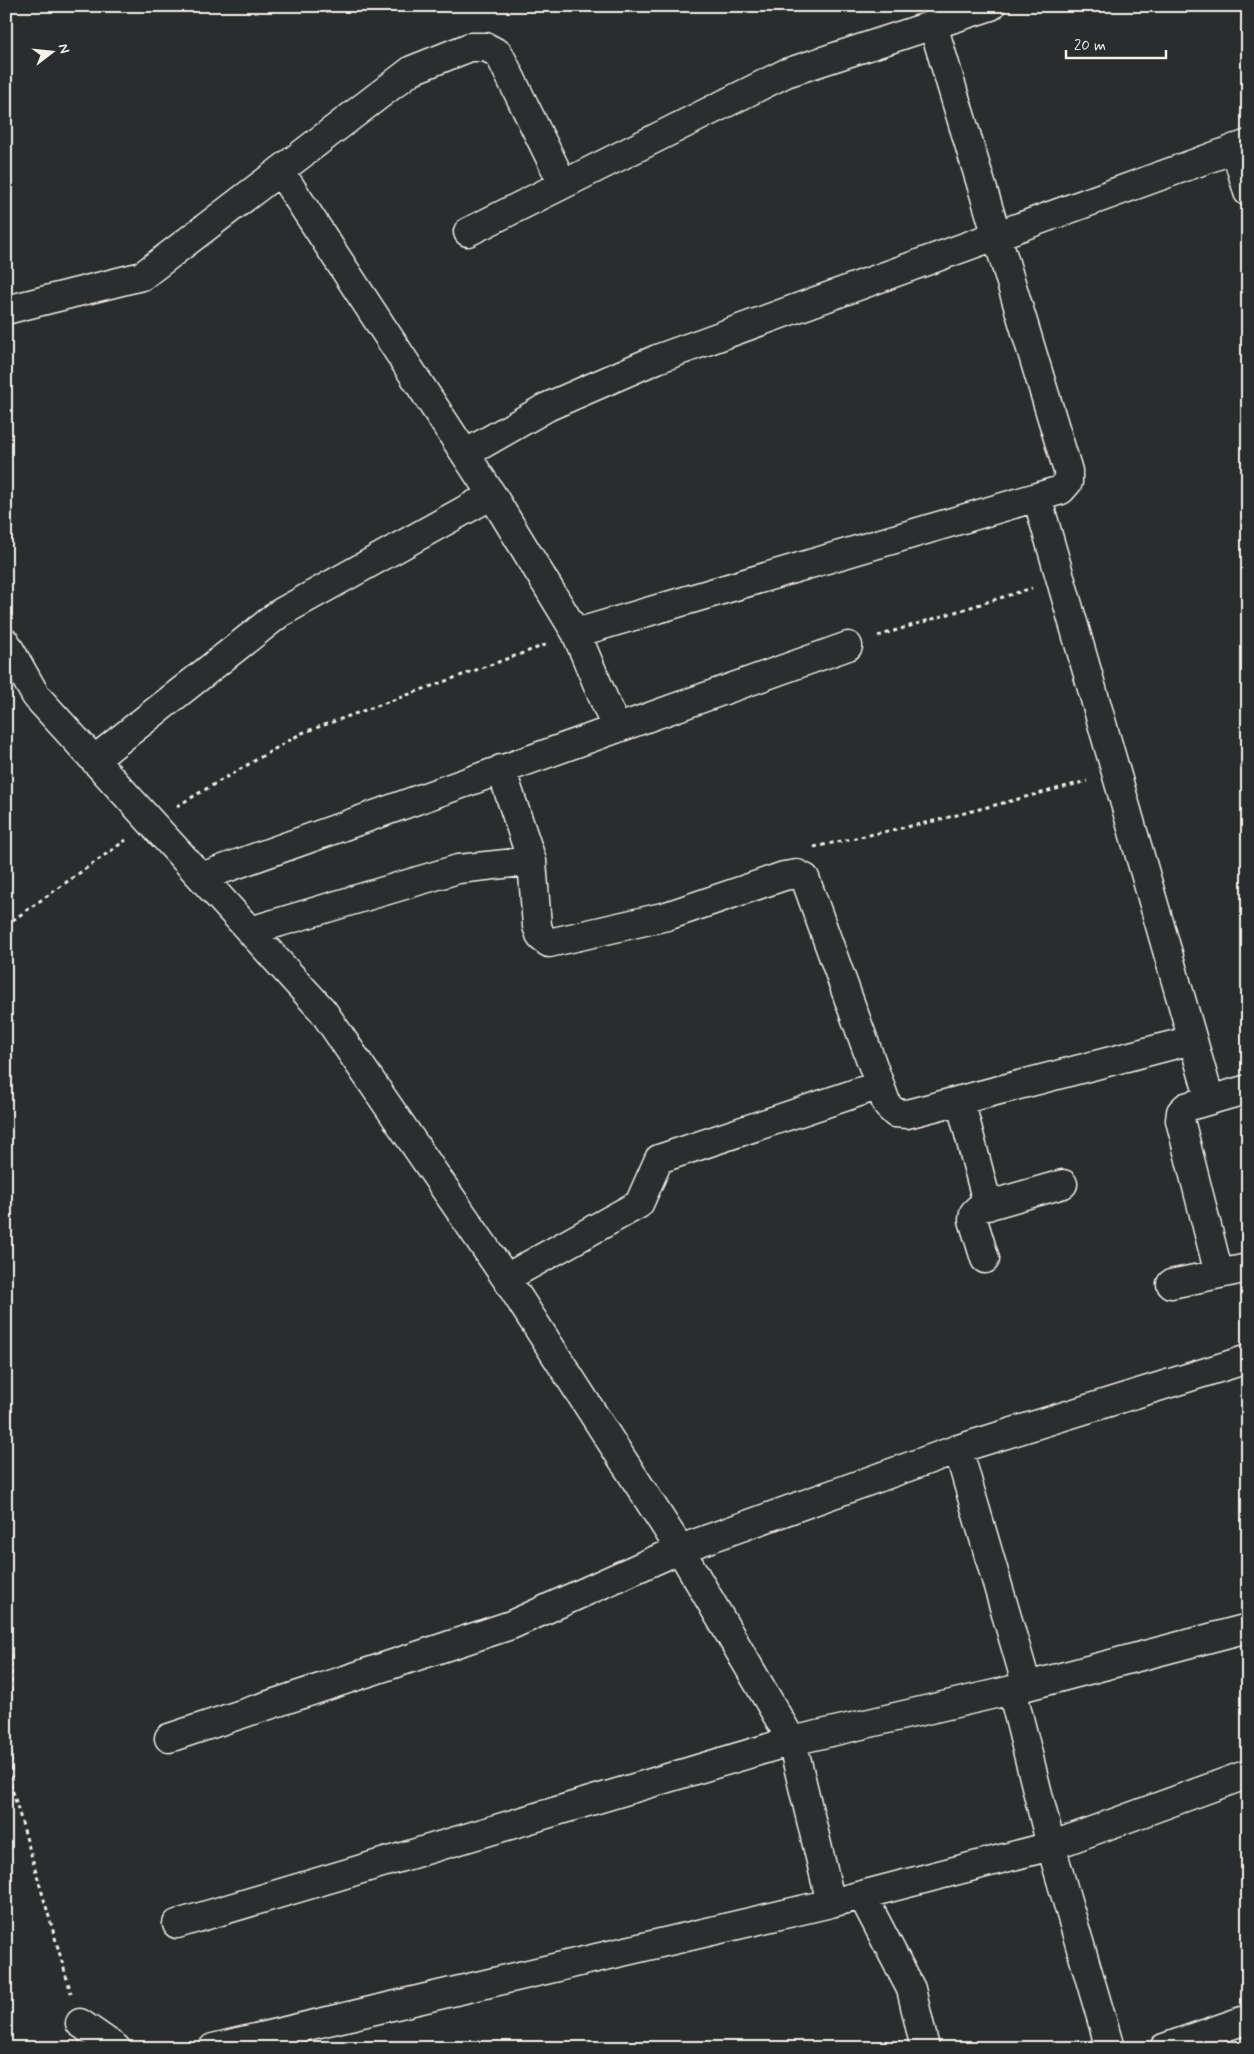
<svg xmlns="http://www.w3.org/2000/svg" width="1254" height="2054" viewBox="0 0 1254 2054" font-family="Mynerve,sans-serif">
<rect width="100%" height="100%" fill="#2a2d2e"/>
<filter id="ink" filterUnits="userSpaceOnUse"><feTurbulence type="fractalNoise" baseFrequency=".02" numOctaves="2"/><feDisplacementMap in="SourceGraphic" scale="10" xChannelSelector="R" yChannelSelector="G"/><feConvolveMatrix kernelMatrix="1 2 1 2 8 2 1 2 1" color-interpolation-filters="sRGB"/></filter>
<g filter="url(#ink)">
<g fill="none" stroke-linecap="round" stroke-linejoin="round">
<!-- street casing -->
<g stroke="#f4f1e8" stroke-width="31">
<path id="street" d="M933,25L1068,471V482L1061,490L1037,497L1210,1100
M1235,148L1248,192
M280,171L492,495L576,633L616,728
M468,232L786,73L991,6
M6,310L142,276L412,70L470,47H486L499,54L563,184
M465,454L547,407L657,359L1248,144
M576,633L1037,497
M6,643L36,696L323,1011L506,1278L680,1549L958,1449L1248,1359
M94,760L280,613L492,495
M501,769L532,861L537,926L541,937L549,943L667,916L784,876L797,874L805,878L887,1105L895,1113L907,1114L1192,1040
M201,877L848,646
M250,931L458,869L532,861
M960,1100L988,1206
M985,1259L973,1220L974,1213L979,1208L1063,1184
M1219,1274L1180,1120L1181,1112L1186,1107L1248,1089
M506,1278L639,1204L659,1159L880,1085
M1171,1284L1248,1268
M958,1449L1027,1686
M1012,1690L1051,1846L1110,2048
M169,1738L511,1625L680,1549L792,1741L831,1903
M862,1895L911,1989L925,2048
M177,1924L792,1741L1012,1690L1248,1628
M80,2023L116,2048
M213,2048L831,1903L1051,1846L1248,1774
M1164,2048L1248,2019"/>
</g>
<!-- path -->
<path stroke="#f4f1e8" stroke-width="3" stroke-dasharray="4 4" stroke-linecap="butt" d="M878,636L1032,588
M177,806L302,733L548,644
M814,847L934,821L1087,781
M6,925L126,840
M6,1640L11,1655V1785L71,1993"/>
<!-- street -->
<use href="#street" stroke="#2a2d2e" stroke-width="28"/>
</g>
</g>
<!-- margin -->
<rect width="1254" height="2054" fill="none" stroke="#2a2d2e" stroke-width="25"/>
<rect x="12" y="12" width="1229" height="2029" fill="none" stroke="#f4f1e8" stroke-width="2" filter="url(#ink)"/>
<!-- north arrow -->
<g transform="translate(52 52) rotate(74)" stroke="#2a2d2e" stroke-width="4" paint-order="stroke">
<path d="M0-4L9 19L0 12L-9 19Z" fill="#f4f1e8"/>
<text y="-8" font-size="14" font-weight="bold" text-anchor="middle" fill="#f4f1e8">N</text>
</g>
<!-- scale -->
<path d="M1066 50v8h100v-8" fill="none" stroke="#f4f1e8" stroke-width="2.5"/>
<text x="1074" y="50" font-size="15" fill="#f4f1e8" stroke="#2a2d2e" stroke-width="4" paint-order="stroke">20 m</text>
</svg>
